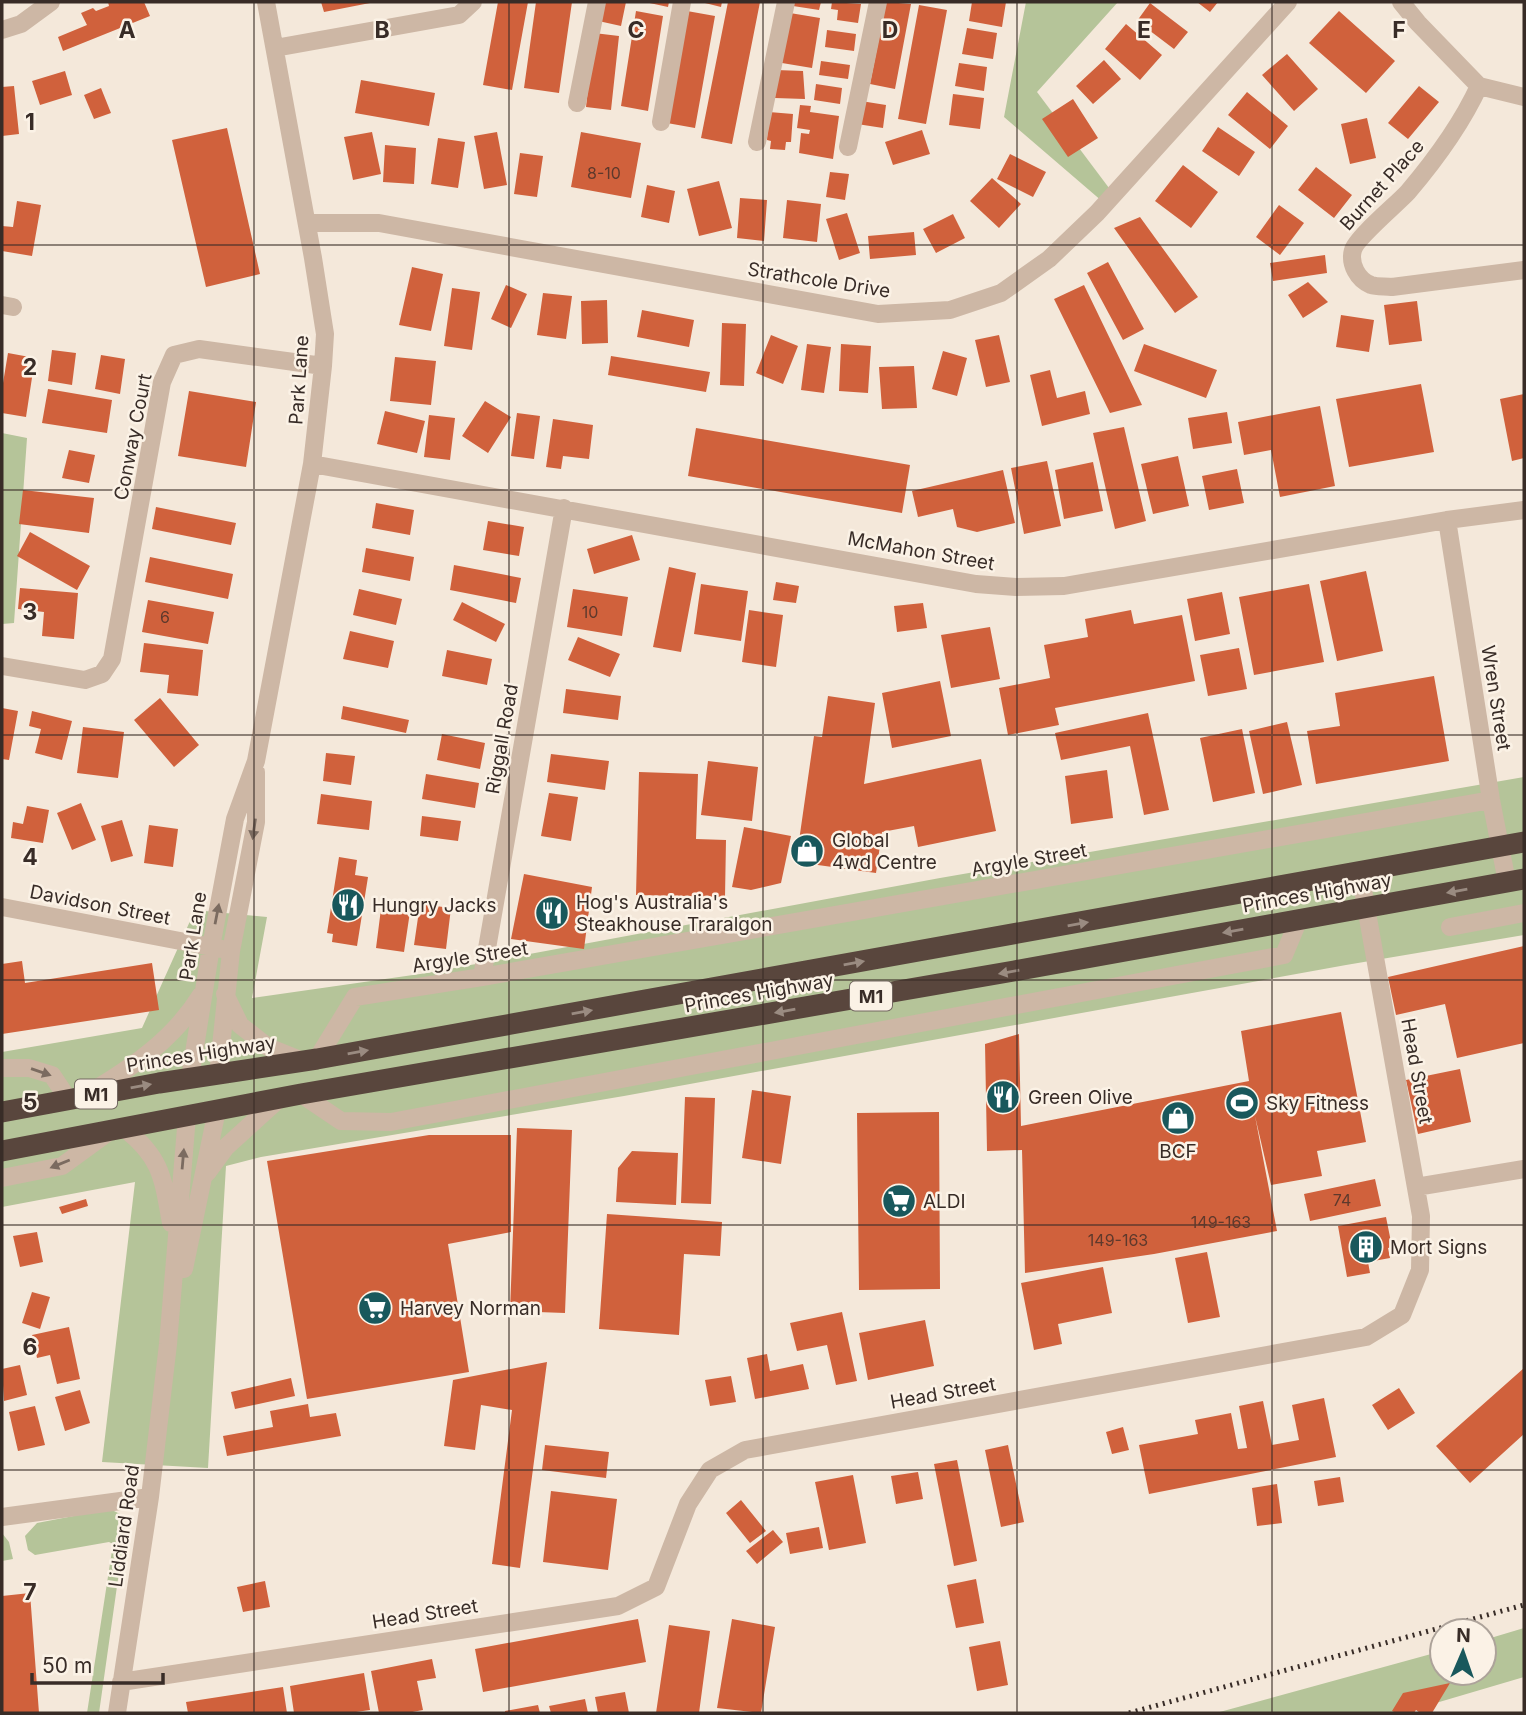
<svg xmlns="http://www.w3.org/2000/svg" width="1526" height="1715" viewBox="0 0 1526 1715" font-family="Inter,sans-serif">
<rect width="100%" height="100%" fill="#f4e8da"/>
<!-- green -->
<path fill="#b5c499" d="M1026,2H1118L1037,92L1112,192L1103,202L1004,117Z
M2,433L27,438L14,623L2,624Z
M1524,777V935L1346,965L624,1096L261,1157L226,1166L208,1468L102,1462L135,1182L2,1207V1052L142,1028L195,910L267,917L252,998L427,973L940,878Z
M110,1509L120,1514L126,1523L99,1713H87L113,1544L109,1542L35,1555L28,1550L25,1536L37,1523Z
M2,1533L9,1542L13,1559L2,1561Z
M1524,1628V1677L1402,1713H1216L1442,1651V1673H1484V1640Z"/>
<!-- building -->
<path fill="#d0613c" d="M108,2H144L150,16L63,51L58,37L87,25L81,13L93,8L96,11L109,6Z
M321,2H369L370,3L324,12Z
M498,2H528L512,90L483,85Z
M536,2H572L559,93L524,88Z
M598,2H626L621,26L594,20Z
M645,2H669L668,7Z
M701,2H722L721,7Z
M728,2H760L732,144L701,138Z
M794,2H821L819,10L793,6Z
M832,2L861,4L858,23L837,20L838,10L831,9Z
M886,2L911,4L895,89L870,84Z
M972,2H1006L1002,27L969,21Z
M1197,2H1218L1210,12Z
M1150,3L1188,32L1174,49L1137,21Z
M919,5L947,10L926,124L898,119Z
M636,11L663,16L648,111L621,106Z
M687,11L715,16L695,128L667,123Z
M1339,11L1395,61L1366,93L1309,43Z
M790,13L820,18L812,68L782,63Z
M1126,24L1162,55L1140,80L1105,49Z
M967,28L997,33L993,59L962,54Z
M827,30L856,34L854,51L825,47Z
M594,33L619,36L611,110L586,107Z
M1287,54L1318,89L1294,111L1262,75Z
M1104,60L1121,79L1093,104L1076,86Z
M821,61L850,65L848,79L819,75Z
M959,63L987,67L984,91L955,86Z
M776,70L803,71L805,99L775,98Z
M65,71L72,95L40,105L32,81Z
M361,80L435,93L429,126L355,113Z
M816,84L842,88L840,104L814,100Z
M14,86L19,134L2,136V87Z
M1419,86L1439,102L1408,139L1388,123Z
M101,88L111,113L94,119L84,95Z
M1247,92L1288,126L1270,149L1228,115Z
M953,94L984,98L980,129L949,125Z
M1073,99L1098,138L1068,157L1042,119Z
M861,101L886,105L883,128L857,124Z
M800,105L811,106L810,112L839,116L833,159L799,153L801,133L809,134L810,130L797,128Z
M769,112L793,114L791,142H786L785,150L770,149L771,141L767,140Z
M1367,118L1376,158L1350,164L1341,124Z
M1218,127L1255,152L1239,176L1202,151Z
M227,128L260,274L206,287L172,140Z
M922,130L930,154L893,165L885,142Z
M372,132L381,174L353,180L344,137Z
M497,132L507,185L484,189L474,136Z
M581,132L641,143L631,198L571,187Z
M438,138L465,142L458,188L431,184Z
M385,145L416,148L414,184L383,182Z
M520,153L543,156L537,197L514,194Z
M1010,154L1046,172L1033,197L997,179Z
M1183,165L1218,192L1191,228L1155,201Z
M1316,167L1352,195L1334,218L1298,190Z
M830,172L849,174L845,200L826,197Z
M992,178L1021,204L999,228L970,201Z
M719,181L732,228L699,236L687,189Z
M647,185L675,191L669,223L641,217Z
M740,198L767,200L764,241L737,238Z
M787,200L821,204L817,242L783,238Z
M17,201L41,205L32,256L2,251V226L13,227Z
M1279,205L1304,223L1280,255L1256,237Z
M847,213L860,253L839,260L826,219Z
M953,214L965,238L936,253L923,229Z
M1140,217L1198,297L1175,313L1114,228Z
M914,232L916,255L870,259L868,236Z
M1325,255L1327,273L1273,281L1270,263Z
M1108,262L1144,329L1123,340L1087,273Z
M412,267L443,274L431,331L399,325Z
M1308,282L1328,302L1303,318L1288,295Z
M506,285L527,294L511,328L491,319Z
M1084,285L1142,405L1110,413L1054,299Z
M452,288L480,292L472,350L444,346Z
M543,293L572,296L566,339L537,335Z
M607,300L608,343L582,344L581,301Z
M1417,301L1422,341L1389,345L1384,305Z
M642,310L694,320L689,347L637,337Z
M1341,315L1374,320L1369,352L1336,347Z
M722,323L746,324L744,386L720,385Z
M771,335L798,346L783,384L756,373Z
M999,335L1010,382L986,387L975,340Z
M807,344L831,347L824,393L801,390Z
M841,344L871,346L868,393L839,391Z
M1144,344L1217,370L1206,398L1134,371Z
M52,350L76,353L72,385L48,381Z
M943,351L967,358L957,396L932,389Z
M8,353L35,358L26,417L2,413V389Z
M101,355L125,359L120,394L95,389Z
M611,356L710,372L706,392L608,375Z
M395,357L436,361L431,405L390,401Z
M914,366L917,408L882,409L879,367Z
M1050,370L1057,398L1085,391L1090,414L1042,426L1030,375Z
M1421,384L1434,452L1349,467L1336,399Z
M48,389L112,400L107,433L42,423Z
M189,391L256,402L246,467L178,456Z
M1524,394V458L1512,461L1500,399Z
M485,401L511,417L488,453L462,436Z
M1320,406L1335,486L1280,497L1271,450L1244,455L1238,422Z
M385,411L425,421L417,453L377,444Z
M1227,412L1232,443L1193,449L1188,418Z
M517,413L540,416L534,459L511,456Z
M429,415L455,418L450,460L424,457Z
M553,419L593,425L589,459L563,456L561,469L546,467Z
M1124,427L1146,521L1115,529L1093,433Z
M696,428L910,465L902,513L688,476Z
M69,450L95,455L89,483L62,478Z
M1178,456L1189,506L1153,514L1141,464Z
M1047,461L1061,526L1024,534L1011,468Z
M1093,462L1103,511L1064,519L1055,470Z
M1237,469L1244,503L1209,510L1202,476Z
M1003,470L1015,523L977,532L957,527L953,509L918,517L912,491Z
M23,490L94,498L89,533L19,524Z
M376,503L414,510L410,535L372,528Z
M156,507L236,523L231,545L152,529Z
M488,521L524,527L519,556L483,550Z
M30,532L90,566L77,590L17,556Z
M632,535L640,560L594,574L587,549Z
M366,548L414,557L410,581L362,572Z
M150,557L233,574L228,599L145,582Z
M454,565L521,578L516,603L450,590Z
M669,567L696,573L681,652L653,647Z
M1366,571L1383,651L1337,661L1320,581Z
M776,582L799,586L796,603L773,600Z
M701,584L748,591L741,641L694,634Z
M1309,584L1324,662L1254,675L1239,597Z
M20,588L78,593L74,639L42,636L44,612L18,609Z
M359,589L402,599L396,625L353,615Z
M573,589L628,597L622,636L567,627Z
M1222,592L1230,634L1195,641L1187,599Z
M148,600L214,612L208,644L142,632Z
M462,602L505,624L496,642L453,620Z
M923,603L927,628L897,632L894,606Z
M749,610L783,615L776,667L742,662Z
M1131,610L1134,624L1182,615L1195,681L1055,708L1059,725L1008,735L999,688L1050,678L1044,645L1088,637L1085,619Z
M990,627L1000,679L951,688L941,635Z
M350,631L394,641L388,668L343,659Z
M578,637L620,654L610,677L568,660Z
M144,643L203,650L198,696L167,693L169,675L140,672Z
M1239,648L1247,689L1208,696L1200,655Z
M447,650L492,659L487,685L442,676Z
M1434,676L1449,761L1316,784L1307,731L1340,726L1335,693Z
M940,681L951,736L892,748L882,693Z
M566,689L621,696L618,720L563,713Z
M828,696L875,703L864,784L981,759L996,831L918,847L914,826L882,832L876,873L796,862L814,736L822,737Z
M160,698L199,745L174,767L134,720Z
M343,706L409,720L406,733L341,719Z
M2,708L18,711L9,760L2,759Z
M32,711L72,721L62,760L35,753L41,729L29,726Z
M1148,713L1169,810L1144,815L1130,746L1061,760L1055,733Z
M1287,722L1302,785L1263,794L1249,731Z
M83,727L124,732L118,778L77,773Z
M1242,729L1255,793L1213,802L1200,738Z
M442,734L485,743L480,769L437,760Z
M326,753L355,756L351,785L323,781Z
M551,754L609,761L605,790L547,782Z
M708,761L758,767L752,821L701,815Z
M1107,770L1113,818L1071,824L1065,776Z
M639,772L698,774L696,839L726,840L725,897L636,895Z
M426,774L479,783L475,808L422,799Z
M549,793L578,797L571,841L541,836Z
M321,794L372,801L369,830L317,824Z
M81,803L96,840L72,850L57,813Z
M27,806L49,810L43,843L11,838L13,822L23,824Z
M422,816L461,821L458,841L420,836Z
M122,820L133,856L111,862L101,826Z
M149,825L178,829L173,867L144,863Z
M744,827L791,836L781,883L751,890L732,887Z
M339,857L357,860L355,875L368,877L357,946L332,942L333,934L327,933Z
M524,874L592,887L584,949L511,939Z
M382,901L411,905L404,952L376,948Z
M420,904L451,908L446,949L414,945Z
M1524,946V1043L1457,1058L1445,1004L1396,1015L1388,977Z
M22,961L25,983L152,963L159,1010L2,1034V964Z
M1341,1012L1366,1142L1317,1151L1322,1176L1271,1185L1255,1116L1277,1231L1154,1254L1025,1273L1022,1150L987,1151L985,1044L1019,1034L1021,1126L1249,1081L1241,1031Z
M1460,1069L1471,1122L1418,1134L1406,1080Z
M752,1090L791,1096L781,1164L742,1158Z
M685,1097L715,1098L711,1204L681,1203Z
M939,1112L940,1289L859,1290L857,1113Z
M517,1128L572,1130L565,1313L510,1311Z
M429,1135H511V1232L448,1244L469,1372L307,1399L267,1161Z
M632,1151L678,1153L676,1205L616,1202L618,1168Z
M1375,1179L1381,1206L1310,1221L1304,1194Z
M86,1199L88,1206L62,1214L59,1207Z
M607,1214L722,1222L720,1256L684,1254L679,1335L599,1329Z
M1386,1217L1392,1247L1388,1248L1390,1258L1368,1262L1370,1273L1347,1277L1338,1226Z
M37,1232L43,1262L20,1267L13,1236Z
M1207,1252L1220,1317L1188,1323L1175,1258Z
M1103,1267L1112,1313L1058,1324L1062,1344L1034,1350L1021,1283Z
M32,1292L50,1297L40,1329L22,1323Z
M842,1312L857,1381L836,1385L827,1345L797,1351L790,1323Z
M925,1320L934,1366L868,1380L859,1333Z
M69,1327L80,1379L57,1384L50,1355L37,1358L32,1335Z
M767,1354L770,1371L803,1364L809,1389L755,1399L747,1358Z
M547,1362L520,1568L492,1564L512,1410L481,1405L475,1450L444,1446L453,1380Z
M20,1365L27,1395L4,1401L2,1369Z
M1524,1368V1434L1470,1483L1436,1446Z
M731,1376L736,1402L710,1406L705,1380Z
M291,1378L295,1396L235,1409L231,1392Z
M1399,1388L1415,1413L1388,1430L1372,1405Z
M80,1390L90,1423L65,1431L55,1397Z
M1324,1398L1336,1457L1149,1494L1139,1445L1198,1434L1195,1420L1231,1413L1238,1449L1247,1448L1239,1406L1263,1401L1272,1445L1299,1440L1292,1405Z
M308,1404L310,1417L336,1413L341,1436L227,1456L223,1436L273,1427L270,1411Z
M35,1406L45,1445L18,1451L9,1412Z
M1123,1427L1129,1450L1112,1454L1106,1432Z
M545,1445L609,1452L606,1478L542,1470Z
M1008,1445L1024,1522L1001,1527L985,1450Z
M957,1460L977,1561L954,1566L934,1464Z
M918,1472L923,1499L896,1504L891,1476Z
M853,1475L866,1543L829,1550L815,1482Z
M1340,1477L1344,1502L1318,1506L1314,1481Z
M1277,1484L1282,1523L1257,1526L1252,1488Z
M551,1491L617,1499L608,1570L543,1562Z
M741,1500L766,1531L750,1543L726,1513Z
M819,1527L823,1548L790,1554L786,1533Z
M773,1530L783,1542L757,1564L746,1551Z
M976,1579L984,1623L956,1628L947,1585Z
M265,1581L270,1607L243,1612L237,1587Z
M30,1593L39,1713H2V1596Z
M638,1619L646,1662L483,1692L475,1649Z
M732,1619L775,1627L761,1713L717,1708Z
M669,1625L710,1631L699,1713H656Z
M1000,1641L1008,1685L977,1691L969,1647Z
M432,1659L436,1678L417,1681L423,1710L407,1713H379L371,1671Z
M364,1673L370,1710L349,1713H294L290,1686Z
M1450,1683L1432,1713H1420L1416,1710L1414,1713H1396L1392,1711L1403,1693Z
M283,1687L287,1713H188L186,1702Z
M625,1692L629,1713H598L595,1697Z
M585,1699L588,1713H551L549,1706Z
M538,1705L540,1713H505V1711Z"/>
<g fill="none" stroke-linecap="round" stroke-linejoin="round">
<!-- minor -->
<path stroke="#cdb7a5" stroke-width="18" d="M1401,2L1418,23L1479,86L1524,97
M2,30L21,24L51,2
M275,48L459,15L473,2
M1479,86C1461,125 1436,159 1408,192C1397,204 1356,238 1353,250C1349,264 1358,280 1371,285C1377,287 1386,286 1392,287L1524,270
M577,103L597,2
M661,122L682,2
M757,142L786,2
M848,147L878,2
M308,223H379L878,314L950,310L1001,293L1049,259L1097,213L1288,2
M2,305L13,307
M312,464L976,584L1016,587L1064,586L1447,520L1524,510
M1447,520L1491,800L1507,882
M2,666L85,680L102,674L112,659L162,382L174,355L199,349L323,366
M2,907L222,949
M1450,927L1524,913
M482,977L564,508
M225,994L240,1025L268,1047L303,1061
M317,1059L355,997L482,977L1491,800
M2,1068H29L52,1075L68,1099
M218,1075L231,951L256,822V772
M190,1078L211,947L235,819L256,761L312,464L323,366L325,334L313,258L266,2
M89,1093C133,1067 174,1039 201,995
M301,1094L341,1121L391,1122L1284,955L1299,919
M125,1129C162,1158 163,1179 171,1223
M207,1173L226,1147L280,1098
M2,1178L62,1166L110,1131
M1416,1187L1524,1169
M184,1269L217,1110
M2,1517L150,1497
M121,1682L618,1606L656,1587L688,1504L710,1470L745,1450L1366,1337L1402,1315L1420,1270L1421,1216L1360,873
M117,1713L150,1497L168,1344L187,1116"/>
<!-- highway -->
<path stroke="#59463d" stroke-width="21" d="M2,1112L159,1083L317,1059L1524,842
M2,1151L301,1094L1014,971L1524,879"/>
<!-- rail -->
<path stroke="#382c27" stroke-width="5" stroke-dasharray="2 5" stroke-linecap="butt" d="M1129,1713L1524,1605"/>
</g>
<!-- one-way arrows -->
<defs><path id="oneway-solid" d="M-6-.8H1V-3.2L6.5 0L1 3.2V.8H-6Z" transform="scale(1.75)"/></defs>
<g fill="#7b6b60">
<use href="#oneway-solid" transform="translate(254 829) rotate(98)"/>
<use href="#oneway-solid" transform="translate(217 914) rotate(-79)"/>
<use href="#oneway-solid" transform="translate(41 1072) rotate(19)"/>
<use href="#oneway-solid" transform="translate(183 1159) rotate(-85)"/>
<use href="#oneway-solid" transform="translate(60 1164) rotate(158)"/>
</g>
<g fill="#9a8b81">
<use href="#oneway-solid" transform="translate(1457 891) rotate(170)"/>
<use href="#oneway-solid" transform="translate(1078 924) rotate(-10)"/>
<use href="#oneway-solid" transform="translate(1233 931) rotate(170)"/>
<use href="#oneway-solid" transform="translate(854 963) rotate(-10)"/>
<use href="#oneway-solid" transform="translate(1009 972) rotate(170)"/>
<use href="#oneway-solid" transform="translate(785 1011) rotate(170)"/>
<use href="#oneway-solid" transform="translate(582 1012) rotate(-10)"/>
<use href="#oneway-solid" transform="translate(358 1052) rotate(-10)"/>
<use href="#oneway-solid" transform="translate(141 1086) rotate(-10)"/>
</g>
<!-- grid -->
<path fill="none" stroke="#382c27" stroke-width="2" stroke-opacity="0.55" d="M254,2V1713M509,2V1713M763,2V1713M1017,2V1713M1272,2V1713M2,245H1524M2,490H1524M2,735H1524M2,980H1524M2,1225H1524M2,1470H1524"/>
<!-- icons -->
<defs>
<g id="shop-disc" transform="scale(1.75)"><circle r="9.5" fill="#19585c" stroke="#fbf2e6"/><path d="M-5-2.5h2.3a2.7 3.5 0 0 1 5.4 0H5L5.5 6h-11ZM-1.5-2.5h3a1.5 2.3 0 0 0-3 0Z" fill="#fff"/></g>
<g id="restaurant-disc" transform="scale(1.75)"><circle r="9.5" fill="#19585c" stroke="#fbf2e6"/><path d="M-5-6h1v4h1v-4h1v4h1v-4h1v5L-1.5 .5V6h-2V.5L-5-1ZM5-6V6H3V1.5H1.5Q1.5-4 5-6Z" fill="#fff"/></g>
<g id="stadium-disc" transform="scale(1.75)"><circle r="9.5" fill="#19585c" stroke="#fbf2e6"/><path d="M0-5a6.5 5 0 1 0 0 10a6.5 5 0 1 0 0-10ZM-3.5-1.8h7v3.6h-7Z" fill="#fff"/></g>
<g id="supermarket-disc" transform="scale(1.75)"><circle r="9.5" fill="#19585c" stroke="#fbf2e6"/><path d="M-6-5.5h2.5l.6 2H6L4.5 2H-2.5L-4.4-4H-6ZM-1.5 3.2a1.3 1.3 0 1 0 .1 0ZM3 3.2a1.3 1.3 0 1 0 .1 0Z" fill="#fff"/></g>
<g id="building-disc" transform="scale(1.75)"><circle r="9.5" fill="#19585c" stroke="#fbf2e6"/><path d="M-4-6H4V6H1V3H-1V6H-4ZM-2.5-4.3h1.7v1.8h-1.7ZM.8-4.3h1.7v1.8H.8ZM-2.5-1h1.7V.8h-1.7ZM.8-1h1.7V.8H.8Z" fill="#fff"/></g>
</defs>
<g fill-rule="evenodd">
<use href="#shop-disc" x="807" y="851"/>
<use href="#restaurant-disc" x="348" y="905"/>
<use href="#restaurant-disc" x="552" y="913"/>
<use href="#restaurant-disc" x="1003" y="1097"/>
<use href="#stadium-disc" x="1242" y="1103"/>
<use href="#shop-disc" x="1178" y="1118"/>
<use href="#supermarket-disc" x="899" y="1201"/>
<use href="#building-disc" x="1366" y="1247"/>
<use href="#supermarket-disc" x="375" y="1308"/>
</g>
<g text-anchor="middle" dominant-baseline="central" stroke-width="5" stroke-linejoin="round" paint-order="stroke">
<!-- number labels -->
<g font-size="16" fill="#5e392c">
<text x="604" y="173">8-10</text>
<text x="590" y="612">10</text>
<text x="165" y="617">6</text>
<text x="1342" y="1200">74</text>
<text x="1221" y="1222">149-163</text>
<text x="1118" y="1240">149-163</text>
</g>
<!-- shield labels -->
<g fill="#fbf2e6" stroke="#726760" stroke-width="2">
<rect x="850" y="981.5" width="42" height="29" rx="5"/>
<rect x="75" y="1079.5" width="42" height="29" rx="5"/>
</g>
<g font-size="18" font-weight="bold" fill="#382c27">
<text x="871" y="996">M1</text>
<text x="96" y="1094">M1</text>
</g>
<!-- street labels -->
<g font-size="19" fill="#382c27" stroke="#fbf2e6">
<text transform="translate(1382 185) rotate(-48)">Burnet Place</text>
<text transform="translate(819 280) rotate(9)">Strathcole Drive</text>
<text transform="translate(299 380) rotate(-86)">Park Lane</text>
<text transform="translate(133 437) rotate(-79)">Conway Court</text>
<text transform="translate(921 551) rotate(10)">McMahon Street</text>
<text transform="translate(1496 698) rotate(81)">Wren Street</text>
<text transform="translate(502 739) rotate(-80)">Riggall Road</text>
<text transform="translate(1029 860) rotate(-10)">Argyle Street</text>
<text transform="translate(1317 893) rotate(-10)">Princes Highway</text>
<text transform="translate(100 905) rotate(11)">Davidson Street</text>
<text transform="translate(193 936) rotate(-81)">Park Lane</text>
<text transform="translate(470 957) rotate(-9)">Argyle Street</text>
<text transform="translate(759 993) rotate(-10)">Princes Highway</text>
<text transform="translate(201 1054) rotate(-9)">Princes Highway</text>
<text transform="translate(1417 1071) rotate(80)">Head Street</text>
<text transform="translate(943 1393) rotate(-10)">Head Street</text>
<text transform="translate(124 1526) rotate(-82)">Liddiard Road</text>
<text transform="translate(425 1614) rotate(-9)">Head Street</text>
</g>
<!-- poi labels -->
<g font-size="19" fill="#382c27" stroke="#fbf2e6" text-anchor="start">
<text x="832" y="840">Global<tspan x="832" dy="22">4wd Centre</tspan></text>
<text x="576" y="902">Hog's Australia's<tspan x="576" dy="22">Steakhouse Traralgon</tspan></text>
<text x="372" y="905">Hungry Jacks</text>
<text x="1028" y="1097">Green Olive</text>
<text x="1266" y="1103">Sky Fitness</text>
<text x="1178" y="1151" text-anchor="middle">BCF</text>
<text x="923" y="1201">ALDI</text>
<text x="1390" y="1247">Mort Signs</text>
<text x="400" y="1308">Harvey Norman</text>
</g>
</g>
<g font-size="23" text-anchor="middle" font-weight="bold" fill="#382c27" stroke="#fbf2e6" stroke-width="5" stroke-linejoin="round" paint-order="stroke">
<text x="127" y="38">A</text>
<text x="382" y="38">B</text>
<text x="636" y="38">C</text>
<text x="890" y="38">D</text>
<text x="1144" y="38">E</text>
<text x="1399" y="38">F</text>
<text x="30" y="130">1</text>
<text x="30" y="375">2</text>
<text x="30" y="620">3</text>
<text x="30" y="865">4</text>
<text x="30" y="1110">5</text>
<text x="30" y="1355">6</text>
<text x="30" y="1600">7</text>
</g>
<!-- border -->
<rect width="1526" height="1715" fill="none" stroke="#382c27" stroke-width="7"/>
<!-- north arrow -->
<g transform="translate(1463 1652) rotate(2)"><circle r="33" fill="#fbf2e6" stroke="#ada39a" stroke-width="2"/>
<path d="M0-5L12 26L0 18L-12 26Z" fill="#19585c"/>
<text y="-10" font-size="19" font-weight="bold" text-anchor="middle" fill="#382c27">N</text>
</g>
<!-- scale -->
<path d="M32 1673v10h131v-10" fill="none" stroke="#382c27" stroke-width="3.5"/>
<text x="42" y="1673" font-size="21" fill="#382c27" stroke="#fbf2e6" stroke-width="5" paint-order="stroke">50 m</text>
</svg>
